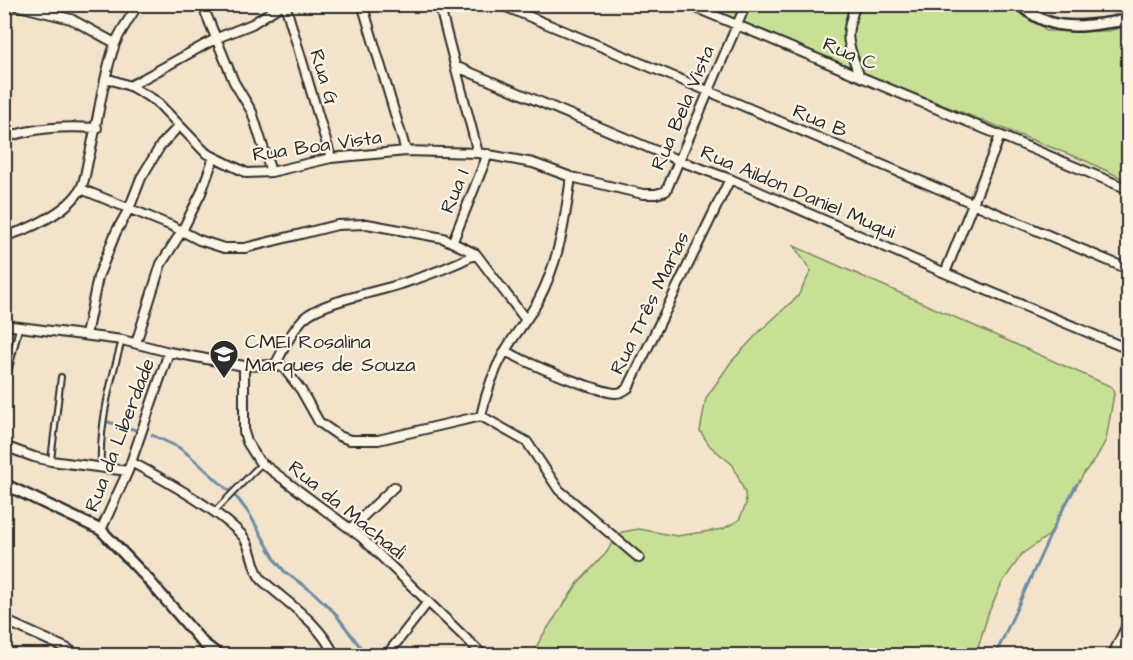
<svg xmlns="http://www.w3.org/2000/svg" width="1133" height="660" viewBox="0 0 1133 660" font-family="'Architects Daughter',sans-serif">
<rect width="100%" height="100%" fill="#f3e3cb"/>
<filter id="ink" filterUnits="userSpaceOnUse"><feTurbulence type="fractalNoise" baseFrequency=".0167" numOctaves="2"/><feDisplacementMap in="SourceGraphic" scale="12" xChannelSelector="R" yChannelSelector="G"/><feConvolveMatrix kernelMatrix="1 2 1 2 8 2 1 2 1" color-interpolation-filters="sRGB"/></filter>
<g filter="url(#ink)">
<!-- green -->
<path fill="#c8e096" stroke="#7a8660" stroke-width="1.5" d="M1019,4L1032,14L1046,31H1108L1128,26V181L1086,161L772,38L773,34L712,12L701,5Z
M794,246L1112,387L1114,394L1106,440L1096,458L1084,473L1049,535L1022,554L1002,583L988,614L976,655L532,656L541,638L578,583L607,552L615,537L622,532L639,529L677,536L723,529L739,520L746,504L745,493L733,465L710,446L700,431L706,398L731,362L759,332L798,296L811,271Z"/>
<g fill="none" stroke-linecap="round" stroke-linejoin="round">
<!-- stream -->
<path stroke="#6c8ca4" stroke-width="3" d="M108,422L136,430
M152,435L178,447L189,455L238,499L250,515L276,561L285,572L313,592L334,612L367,656
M995,656L1058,518L1077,484"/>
<!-- service casing -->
<g stroke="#2b2b2b" stroke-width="8">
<path id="service" d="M1032,14L1037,4
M4,389L19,328
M51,460L61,377
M101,466C99,425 111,380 122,340
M214,512L261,464"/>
</g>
<!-- minor casing -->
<g stroke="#2b2b2b" stroke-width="12">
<path id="minor" d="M11,4L71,19L115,43
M202,4L234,82L252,112L271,172
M285,4L331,158
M364,4V10L406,151
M439,4L478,153
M499,4L708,91L1128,269
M687,4L1128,189
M856,4C843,38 848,42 859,75
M455,66L680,161L730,179L945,273L1128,349
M106,78L130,86L156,101L206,153L247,173L271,172L331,158L406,151L478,153L533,163L571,177L643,194H656L666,191L746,4
M130,86L217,38L252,24L283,4
M4,138C36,127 64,126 97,128
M81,189L172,226L199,240L224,248H245L337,225L367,224L443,238L476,254L526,320
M4,236C28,231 70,210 81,188C85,180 86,170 88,161C98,124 102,79 115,44C120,31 131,17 138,4
M453,241L488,154
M945,273L1000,136
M4,325L122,340L169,352L244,366L272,365L283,367L301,390L319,422L339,436L350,440H378L481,416L527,442L559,490L639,558
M86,335L98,277L116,232L129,209L141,178L161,145L179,126
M136,343L161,264L182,231L201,193L214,157
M505,351C532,365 559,376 588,386C597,388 607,393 616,393C621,393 624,391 628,388L730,179
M275,365C284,349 291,331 304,318C323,301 378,292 404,283C429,275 453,266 476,254
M244,366V432L247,442L259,461L361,537L484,656
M481,416C486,393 493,372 505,351C515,334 528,319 538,301C559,262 565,220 571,177
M4,446L34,457L51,461L128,471
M131,462C165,480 216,508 242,535C253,547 252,571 263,581C290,605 319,622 335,656
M350,529L394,487
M101,530L128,471L169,352
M4,620L68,649L79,656
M386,656L428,602
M1112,656L1128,623"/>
</g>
<!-- tertiary casing -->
<g stroke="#2b2b2b" stroke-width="14">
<path id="tertiary" d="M1019,4C1054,36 1087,25 1128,20
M4,484L101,530L146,577L203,643L220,656"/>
</g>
<!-- service -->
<use href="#service" stroke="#fcf5e5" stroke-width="4"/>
<!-- minor -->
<use href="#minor" stroke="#fcf5e5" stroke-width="8"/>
<!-- tertiary -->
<use href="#tertiary" stroke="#fcf5e5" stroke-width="9"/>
</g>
</g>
<!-- icons -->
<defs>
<g id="school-pin" transform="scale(1.5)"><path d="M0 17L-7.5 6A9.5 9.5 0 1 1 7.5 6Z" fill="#2b2b2b" stroke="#fcf5e5"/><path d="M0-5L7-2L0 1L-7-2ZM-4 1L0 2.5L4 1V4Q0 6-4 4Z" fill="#fff"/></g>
</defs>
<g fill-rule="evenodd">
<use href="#school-pin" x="224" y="354"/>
</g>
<g text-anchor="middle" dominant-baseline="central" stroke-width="4.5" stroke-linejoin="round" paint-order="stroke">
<!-- street labels -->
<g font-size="20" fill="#2b2b2b" stroke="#fcf5e5">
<text transform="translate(850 54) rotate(23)">Rua C</text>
<text transform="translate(324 77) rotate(73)">Rua G</text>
<text transform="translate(683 108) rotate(-67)">Rua Bela Vista</text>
<text transform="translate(820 121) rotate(23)">Rua B</text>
<text transform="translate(317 146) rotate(-8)">Rua Boa Vista</text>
<text transform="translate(455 191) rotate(-68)">Rua I</text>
<text transform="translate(798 192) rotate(23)">Rua Aildon Daniel Muqui</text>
<text transform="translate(650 303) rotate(-64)">Rua Três Marias</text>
<text transform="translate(120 435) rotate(-69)">Rua da Liberdade</text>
<text transform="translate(347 510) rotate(39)">Rua da Machadi</text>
</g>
<!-- poi labels -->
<g font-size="20" fill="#2b2b2b" stroke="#fcf5e5" text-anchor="start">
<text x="245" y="342">CMEI Rosalina<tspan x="245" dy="23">Marques de Souza</tspan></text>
</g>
</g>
<!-- margin -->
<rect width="1133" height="660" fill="none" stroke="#fcf5e5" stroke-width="24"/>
<rect x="12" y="12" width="1109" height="636" fill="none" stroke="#2b2b2b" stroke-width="2" filter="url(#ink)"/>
</svg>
